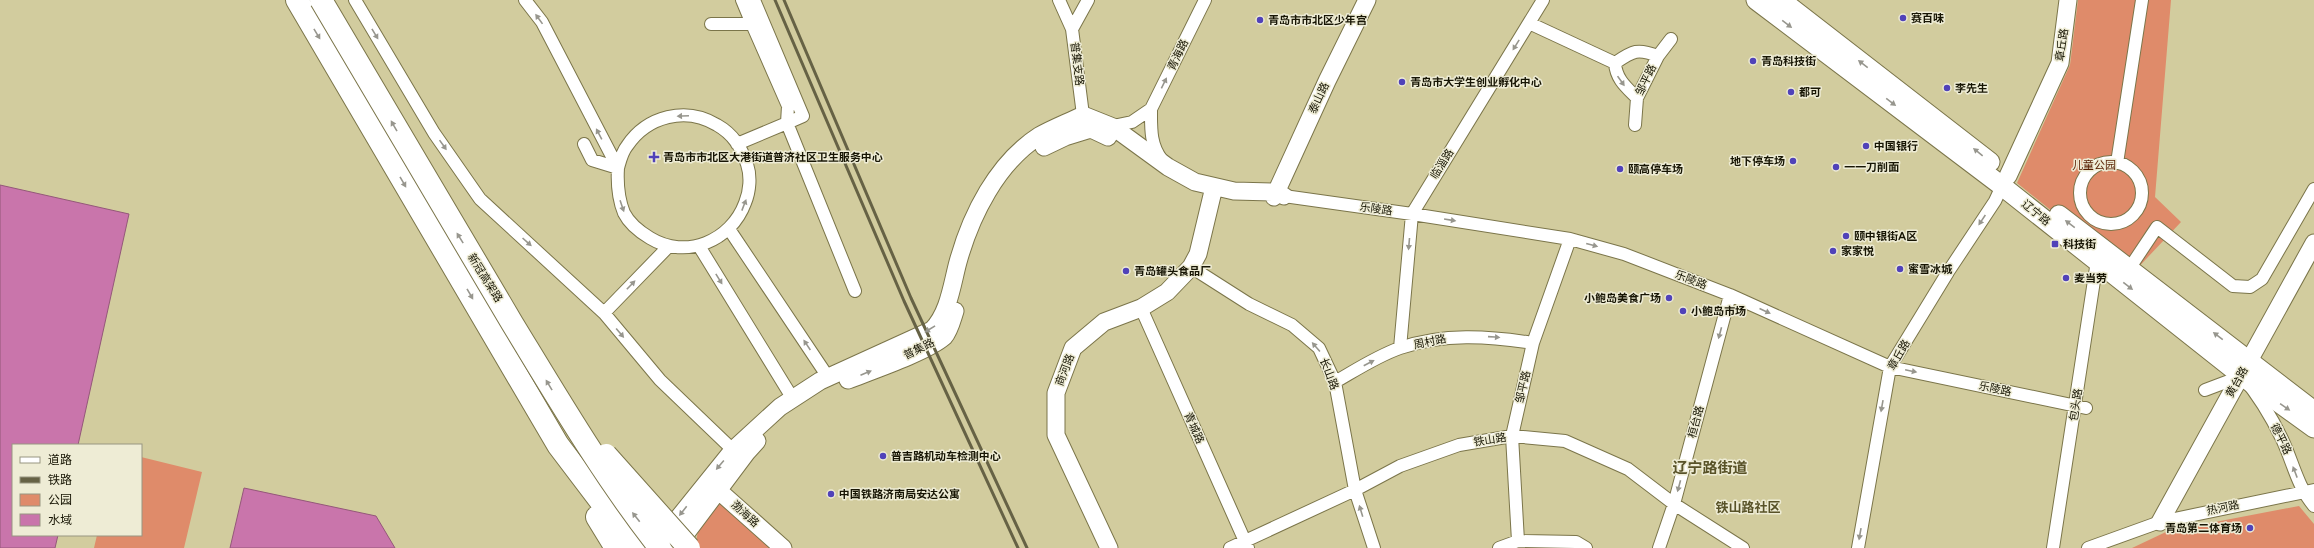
<svg xmlns="http://www.w3.org/2000/svg" width="2314" height="548" viewBox="0 0 2314 548" font-family="'Varela Round','Noto Sans SC',sans-serif">
<rect width="100%" height="100%" fill="#d2cc9e"/>
<!-- green -->
<path fill="#df8b6a" d="M2078,0H2171L2155,197L2181,222L2131,275L2017,183L2070,65Z
M141,457L202,472L184,548H94L97,535H141Z
M726,503L778,548H696C695,529 705,519 717,505Z
M2299,506L2314,524V548H2132L2168,531Z"/>
<!-- water -->
<path fill="#c975ab" stroke="#945879" d="M0,185L129,214L78,445H13V535H58L55,548H0Z
M244,488L376,516L395,548H230Z"/>
<g fill="none" stroke-linecap="round" stroke-linejoin="round">
<!-- street casing -->
<g stroke="#7b754a" stroke-width="14">
<path id="street" d="M355,0L434,133L480,199L604,313L660,380L733,450
M525,0L542,22L618,168C617,184 618,198 624,213C629,223 640,232 650,238C686,260 731,241 745,203C750,191 751,176 747,164C741,147 733,134 717,125C686,106 647,116 627,146C622,152 620,161 618,168
M742,0L752,24
M754,0L803,116L787,123L855,291
M1059,0L1072,29L1083,115L1086,121
M1529,23L1615,63
M711,24H752L788,106L787,123L737,144
M1072,29L1088,0
M1637,98C1626,87 1616,79 1615,63C1633,51 1637,48 1658,56
M1151,109C1151,128 1150,145 1162,160
M1635,125L1637,98L1658,56L1671,39
M1108,127L1132,122L1151,109L1205,0
M584,144L592,160L618,168
M2080 193a31 31 0 1 1 62 0a31 31 0 1 1-62 0Z
M2117,163L2142,0
M1284,196L1412,214L1570,239L1624,254L1730,295L1890,367L2086,408
M729,229L828,377
M699,246L793,399
M1191,267L1249,304L1292,325L1319,348L1335,382L1355,490L1374,548
M2129,269L2157,227L2233,286L2250,287L2262,279L2314,189
M1141,308L1248,548
M604,313L669,246
M1400,348L1412,214L1543,0
M1335,382C1356,370 1377,356 1400,348C1444,333 1488,336 1533,343
M2205,390L2242,376C2258,395 2271,416 2282,439C2293,462 2297,486 2314,506
M1518,541L1512,436L1533,343L1570,239
M1230,548L1355,490L1400,466L1459,445L1512,436L1565,441L1628,469L1674,504L1743,548
M1499,548L1518,541L1576,542L1586,548
M1659,548L1674,504L1730,295
M1858,548L1890,367L1948,272L1995,201L2002,186
M2053,548L2097,261
M2088,548L2160,522L2314,490"/>
</g>
<!-- secondary casing -->
<g stroke="#7b754a" stroke-width="19">
<path id="secondary" d="M1044,147L1065,137L1091,129L1108,137
M2008,176L2060,63L2068,0
M1274,197L1327,81L1367,0
M848,380C871,371 927,352 944,337C950,330 952,320 955,311
M710,483L783,548
M2160,522L2314,243
M663,537L733,450L780,407L820,381L932,330C949,313 952,284 958,262C971,215 997,163 1039,136C1053,128 1069,122 1083,115L1113,127L1168,167L1195,182L1234,191L1276,192L1284,196
M675,548L747,452L757,441
M1109,548L1056,435V393L1073,348L1104,322L1141,308L1167,292L1191,267L1198,254L1214,187"/>
</g>
<!-- primary casing -->
<g stroke="#7b754a" stroke-width="21">
<path id="primary" d="M1756,0L2002,186L2242,376L2314,428
M1781,0L1990,162
M2059,215L2314,411"/>
</g>
<!-- highway casing -->
<g stroke="#7b754a" stroke-width="24">
<path id="highway" d="M297,0L558,445L636,548
M597,517L616,548"/>
</g>
<!-- street -->
<use href="#street" stroke="#fff" stroke-width="12"/>
<!-- secondary -->
<use href="#secondary" stroke="#fff" stroke-width="17"/>
<!-- primary -->
<use href="#primary" stroke="#fff" stroke-width="19"/>
<!-- highway -->
<use href="#highway" stroke="#fff" stroke-width="22"/>
<!-- rail -->
<path stroke="#666245" stroke-width="3" d="M775,0L904,301L1018,548
M784,0L911,298L1027,548"/>
<!-- highway-bridge casing -->
<g stroke="#7b754a" stroke-width="24" stroke-linecap="butt">
<path id="highway-bridge" d="M321,0C385,107 448,216 512,323C559,400 604,477 660,548
M606,455L689,548"/>
</g>
<!-- highway-bridge -->
<use href="#highway-bridge" stroke="#fff" stroke-width="22"/>
</g>
<!-- one-way arrows -->
<defs><path id="oneway-solid" d="M-6-.8H1V-3.2L6.5 0L1 3.2V.8H-6Z"/></defs>
<g fill="#97968e">
<use href="#oneway-solid" transform="translate(539 19) rotate(-126)"/>
<use href="#oneway-solid" transform="translate(1787 24) rotate(37)"/>
<use href="#oneway-solid" transform="translate(317 34) rotate(59)"/>
<use href="#oneway-solid" transform="translate(375 34) rotate(59)"/>
<use href="#oneway-solid" transform="translate(1516 45) rotate(122)"/>
<use href="#oneway-solid" transform="translate(1863 64) rotate(-142)"/>
<use href="#oneway-solid" transform="translate(1621 81) rotate(55)"/>
<use href="#oneway-solid" transform="translate(1164 83) rotate(-64)"/>
<use href="#oneway-solid" transform="translate(1891 102) rotate(37)"/>
<use href="#oneway-solid" transform="translate(683 116) rotate(178)"/>
<use href="#oneway-solid" transform="translate(394 126) rotate(-120)"/>
<use href="#oneway-solid" transform="translate(599 134) rotate(-118)"/>
<use href="#oneway-solid" transform="translate(443 145) rotate(55)"/>
<use href="#oneway-solid" transform="translate(1978 152) rotate(-141)"/>
<use href="#oneway-solid" transform="translate(403 182) rotate(60)"/>
<use href="#oneway-solid" transform="translate(744 205) rotate(-69)"/>
<use href="#oneway-solid" transform="translate(622 206) rotate(71)"/>
<use href="#oneway-solid" transform="translate(1450 220) rotate(9)"/>
<use href="#oneway-solid" transform="translate(1982 220) rotate(124)"/>
<use href="#oneway-solid" transform="translate(2070 224) rotate(-143)"/>
<use href="#oneway-solid" transform="translate(460 238) rotate(-122)"/>
<use href="#oneway-solid" transform="translate(527 242) rotate(42)"/>
<use href="#oneway-solid" transform="translate(1409 244) rotate(95)"/>
<use href="#oneway-solid" transform="translate(1592 245) rotate(15)"/>
<use href="#oneway-solid" transform="translate(719 279) rotate(58)"/>
<use href="#oneway-solid" transform="translate(631 285) rotate(-46)"/>
<use href="#oneway-solid" transform="translate(2128 286) rotate(38)"/>
<use href="#oneway-solid" transform="translate(470 294) rotate(60)"/>
<use href="#oneway-solid" transform="translate(1765 311) rotate(24)"/>
<use href="#oneway-solid" transform="translate(930 329) rotate(148)"/>
<use href="#oneway-solid" transform="translate(620 333) rotate(50)"/>
<use href="#oneway-solid" transform="translate(1720 333) rotate(105)"/>
<use href="#oneway-solid" transform="translate(2218 336) rotate(-143)"/>
<use href="#oneway-solid" transform="translate(1494 337) rotate(4)"/>
<use href="#oneway-solid" transform="translate(807 345) rotate(-124)"/>
<use href="#oneway-solid" transform="translate(1316 347) rotate(-131)"/>
<use href="#oneway-solid" transform="translate(1369 363) rotate(-28)"/>
<use href="#oneway-solid" transform="translate(1911 371) rotate(12)"/>
<use href="#oneway-solid" transform="translate(866 373) rotate(-23)"/>
<use href="#oneway-solid" transform="translate(549 385) rotate(-121)"/>
<use href="#oneway-solid" transform="translate(1882 406) rotate(100)"/>
<use href="#oneway-solid" transform="translate(2285 407) rotate(35)"/>
<use href="#oneway-solid" transform="translate(720 465) rotate(130)"/>
<use href="#oneway-solid" transform="translate(2295 472) rotate(-111)"/>
<use href="#oneway-solid" transform="translate(1679 486) rotate(105)"/>
<use href="#oneway-solid" transform="translate(683 511) rotate(128)"/>
<use href="#oneway-solid" transform="translate(1361 511) rotate(-107)"/>
<use href="#oneway-solid" transform="translate(636 517) rotate(-128)"/>
<use href="#oneway-solid" transform="translate(1860 534) rotate(100)"/>
</g>
<!-- markers -->
<g fill="#5042b9" stroke="#eeecd5" stroke-width="1.5">
<circle cx="1903" cy="18" r="4"/>
<circle cx="1260" cy="20" r="4"/>
<circle cx="1753" cy="61" r="4"/>
<circle cx="1402" cy="82" r="4"/>
<circle cx="1947" cy="88" r="4"/>
<circle cx="1791" cy="92" r="4"/>
<circle cx="1866" cy="146" r="4"/>
<path d="M652 151h4v4h4v4h-4v4h-4v-4h-4v-4h4z"/>
<circle cx="1793" cy="161" r="4"/>
<circle cx="1836" cy="167" r="4"/>
<circle cx="1620" cy="169" r="4"/>
<circle cx="1846" cy="236" r="4"/>
<rect x="2051" y="240" width="8" height="8" rx="2"/>
<circle cx="1833" cy="251" r="4"/>
<circle cx="1900" cy="269" r="4"/>
<circle cx="1126" cy="271" r="4"/>
<circle cx="2066" cy="278" r="4"/>
<circle cx="1669" cy="298" r="4"/>
<circle cx="1683" cy="311" r="4"/>
<circle cx="883" cy="456" r="4"/>
<circle cx="831" cy="494" r="4"/>
<circle cx="2250" cy="528" r="4"/>
</g>
<g text-anchor="middle" dominant-baseline="central" stroke-width="3" stroke-linejoin="round" paint-order="stroke">
<!-- poi labels -->
<g font-size="11" font-weight="bold" fill="#171504" stroke="#eeecd5" text-anchor="start">
<text x="1911" y="18">赛百味</text>
<text x="1268" y="20">青岛市市北区少年宫</text>
<text x="1761" y="61">青岛科技街</text>
<text x="1410" y="82">青岛市大学生创业孵化中心</text>
<text x="1955" y="88">李先生</text>
<text x="1799" y="92">都可</text>
<text x="1874" y="146">中国银行</text>
<text x="663" y="157">青岛市市北区大港街道普济社区卫生服务中心</text>
<text x="1785" y="161" text-anchor="end">地下停车场</text>
<text x="1844" y="167">一一刀削面</text>
<text x="1628" y="169">颐高停车场</text>
<text x="1854" y="236">颐中银街A区</text>
<text x="2063" y="244">科技街</text>
<text x="1841" y="251">家家悦</text>
<text x="1908" y="269">蜜雪冰城</text>
<text x="1134" y="271">青岛罐头食品厂</text>
<text x="2074" y="278">麦当劳</text>
<text x="1661" y="298" text-anchor="end">小鲍岛美食广场</text>
<text x="1691" y="311">小鲍岛市场</text>
<text x="891" y="456">普吉路机动车检测中心</text>
<text x="839" y="494">中国铁路济南局安达公寓</text>
<text x="2242" y="528" text-anchor="end">青岛第二体育场</text>
</g>
<!-- street labels -->
<g font-size="11" fill="#171504" stroke="#eeecd5">
<text transform="translate(2062 45) rotate(-81)">章丘路</text>
<text transform="translate(1178 55) rotate(-64)">青海路</text>
<text transform="translate(1077 64) rotate(83)">普集支路</text>
<text transform="translate(1646 80) rotate(-64)">邹平路</text>
<text transform="translate(1319 98) rotate(-65)">泰山路</text>
<text transform="translate(1442 164) rotate(-58)">临淄路</text>
<text transform="translate(1376 209) rotate(8)">乐陵路</text>
<text transform="translate(2036 213) rotate(39)">辽宁路</text>
<text transform="translate(485 278) rotate(58)">新冠高架路</text>
<text transform="translate(1691 280) rotate(21)">乐陵路</text>
<text transform="translate(1430 342) rotate(-12)">周村路</text>
<text transform="translate(919 349) rotate(-26)">普集路</text>
<text transform="translate(1899 355) rotate(-60)">章丘路</text>
<text transform="translate(1065 370) rotate(-69)">商河路</text>
<text transform="translate(1329 374) rotate(69)">长山路</text>
<text transform="translate(2237 382) rotate(-61)">黄台路</text>
<text transform="translate(1523 387) rotate(-77)">邹平路</text>
<text transform="translate(1995 389) rotate(12)">乐陵路</text>
<text transform="translate(2076 405) rotate(-81)">包头路</text>
<text transform="translate(1696 422) rotate(-75)">桓台路</text>
<text transform="translate(1194 428) rotate(66)">青城路</text>
<text transform="translate(2281 439) rotate(64)">德平路</text>
<text transform="translate(1490 440) rotate(-9)">铁山路</text>
<text transform="translate(2223 508) rotate(-12)">热河路</text>
<text transform="translate(745 514) rotate(42)">渤海路</text>
</g>
<!-- park labels -->
<g font-size="11" fill="#571e02" stroke="#eeecd5">
<text x="2094" y="165">儿童公园</text>
</g>
<!-- quarter labels -->
<g font-size="13" font-weight="bold" fill="#585228" stroke="#eeecd5">
<text x="1748" y="508">铁山路社区</text>
</g>
<!-- district labels -->
<g font-size="15" font-weight="bold" fill="#585228" stroke="#eeecd5">
<text x="1710" y="468">辽宁路街道</text>
</g>
</g>
<!-- legend -->
<rect x="12" y="444" width="130" height="92" fill="#eeecd5" stroke="#989681"/>
<rect x="20" y="457" width="20" height="6" fill="#ffffff" stroke="#989681"/>
<text x="48" y="464" font-size="12" fill="#171504">道路</text>
<rect x="20" y="477" width="20" height="6" fill="#666245" stroke="#989681"/>
<text x="48" y="484" font-size="12" fill="#171504">铁路</text>
<rect x="20" y="494" width="20" height="12" fill="#df8b6a" stroke="#989681"/>
<text x="48" y="504" font-size="12" fill="#171504">公园</text>
<rect x="20" y="514" width="20" height="12" fill="#c975ab" stroke="#989681"/>
<text x="48" y="524" font-size="12" fill="#171504">水域</text>
</svg>
